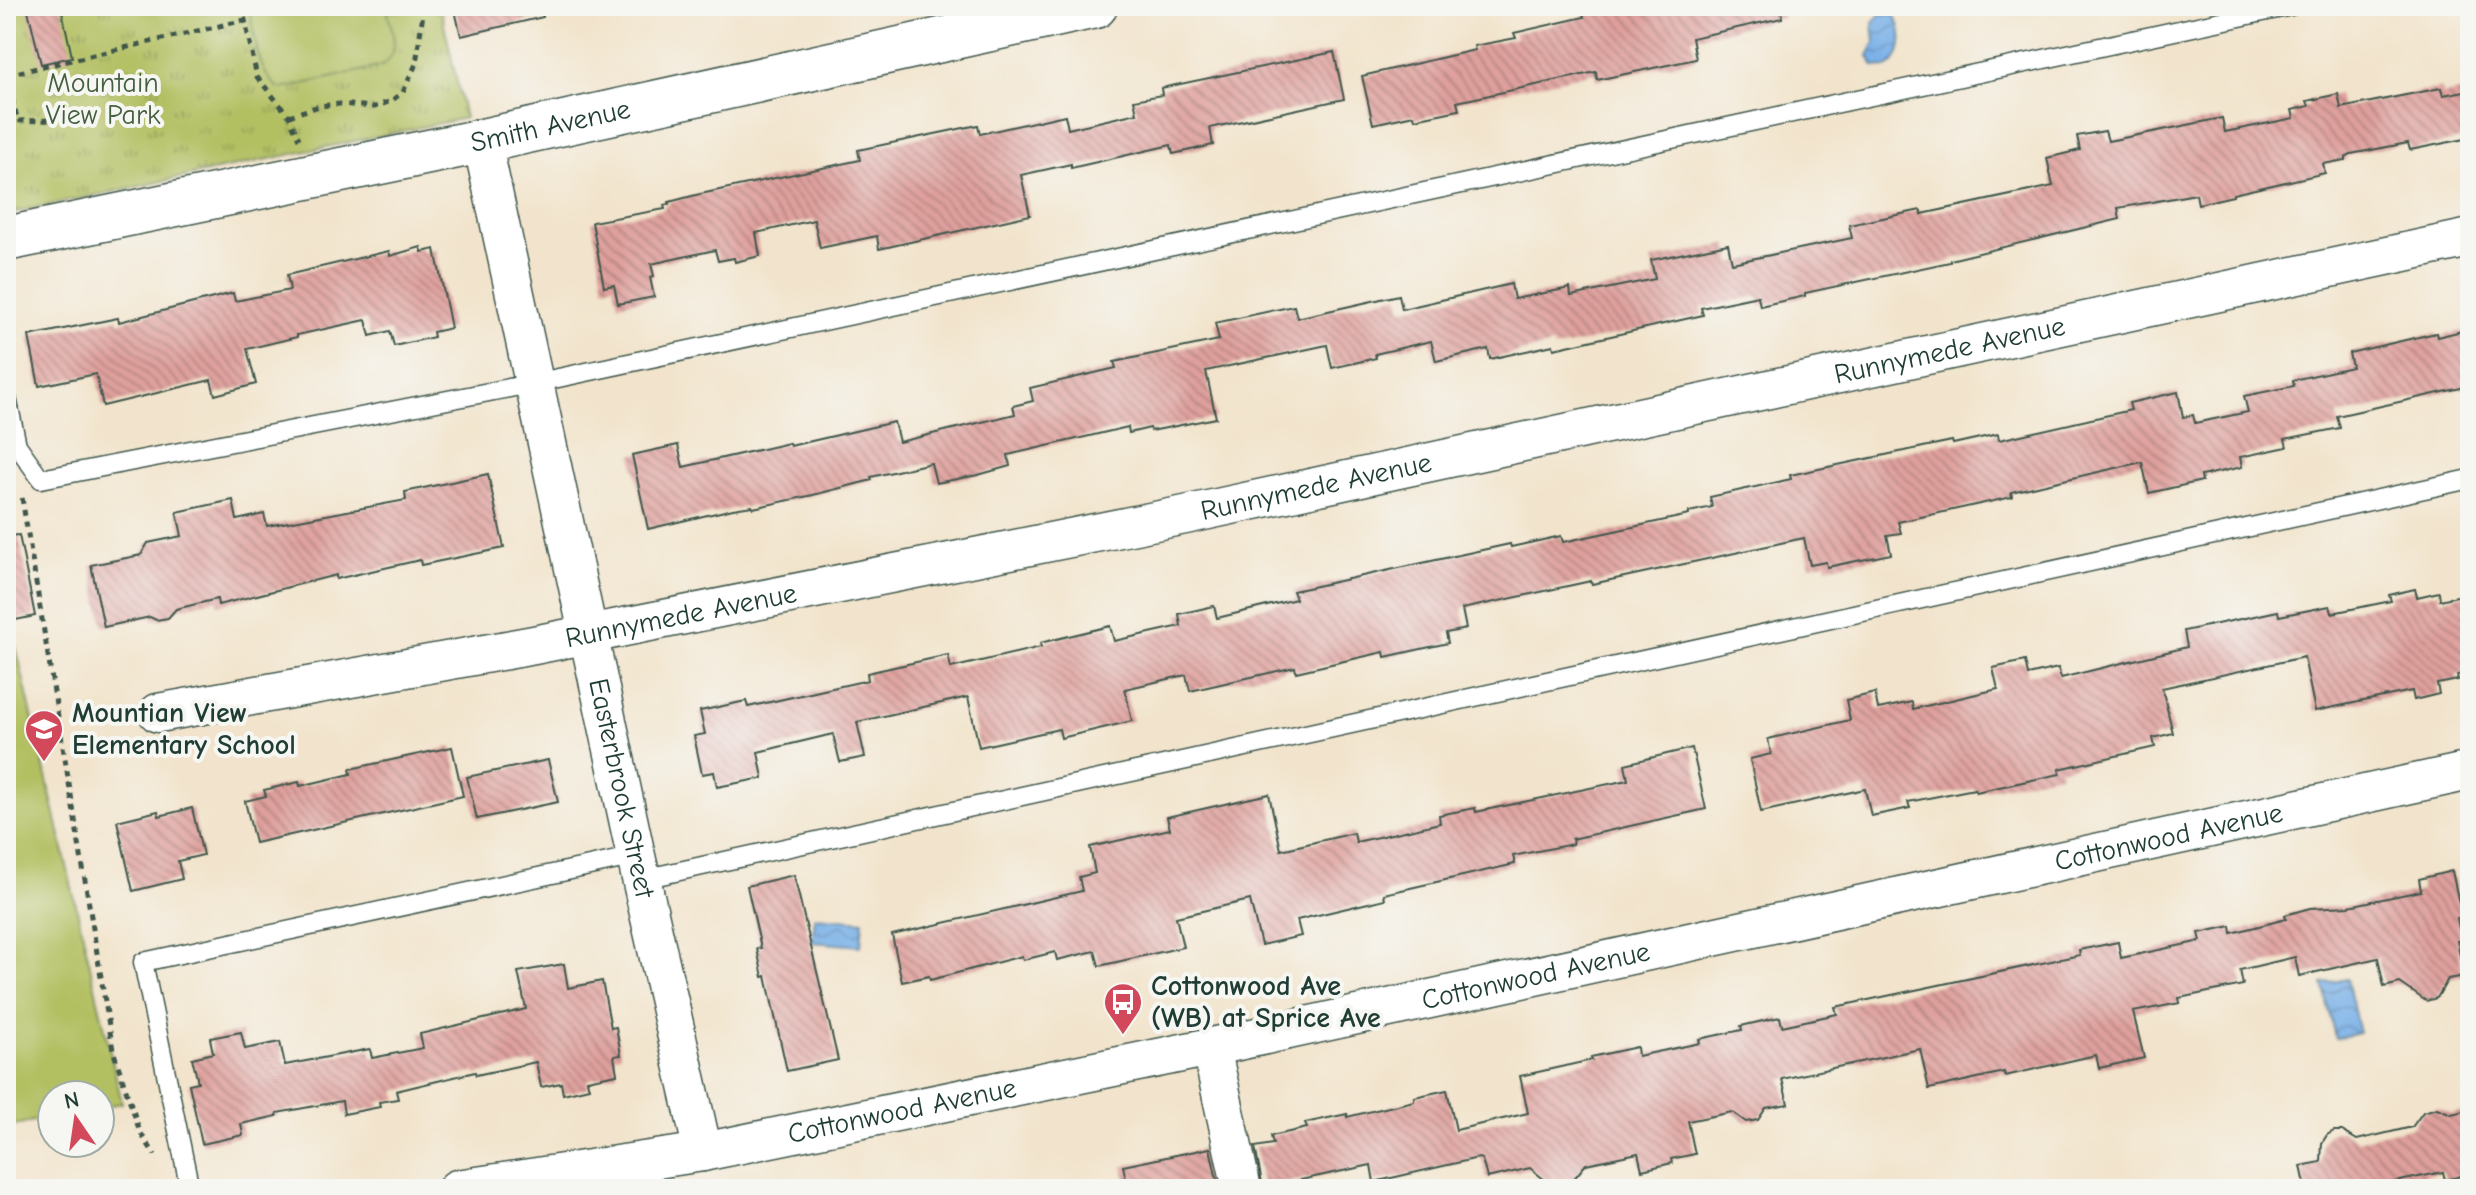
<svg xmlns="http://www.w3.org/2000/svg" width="2476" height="1195" viewBox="0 0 2476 1195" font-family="'Comic Neue',sans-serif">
<defs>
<pattern id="park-tufts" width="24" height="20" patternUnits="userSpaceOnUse" patternTransform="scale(2)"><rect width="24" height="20" fill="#b3c062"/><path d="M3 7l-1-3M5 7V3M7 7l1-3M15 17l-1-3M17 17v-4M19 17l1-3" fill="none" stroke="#919d52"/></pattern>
<pattern id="water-waves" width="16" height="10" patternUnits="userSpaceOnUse" patternTransform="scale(2)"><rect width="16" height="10" fill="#77afe7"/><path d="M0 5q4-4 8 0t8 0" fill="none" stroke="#6190bc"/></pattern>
<pattern id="building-back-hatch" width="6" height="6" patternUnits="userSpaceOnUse" patternTransform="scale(2)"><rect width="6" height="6" fill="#dfa09d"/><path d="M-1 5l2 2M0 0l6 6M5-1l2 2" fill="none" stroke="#b48481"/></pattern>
</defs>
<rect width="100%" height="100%" fill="#f6f6f2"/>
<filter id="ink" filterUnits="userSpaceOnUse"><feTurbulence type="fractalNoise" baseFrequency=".0125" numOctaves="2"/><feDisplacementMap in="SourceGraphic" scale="16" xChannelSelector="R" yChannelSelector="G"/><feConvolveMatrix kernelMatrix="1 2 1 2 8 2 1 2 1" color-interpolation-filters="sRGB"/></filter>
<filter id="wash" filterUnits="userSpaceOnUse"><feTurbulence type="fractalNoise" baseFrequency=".006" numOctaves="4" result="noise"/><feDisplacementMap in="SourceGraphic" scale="32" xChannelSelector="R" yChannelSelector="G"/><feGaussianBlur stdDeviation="1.8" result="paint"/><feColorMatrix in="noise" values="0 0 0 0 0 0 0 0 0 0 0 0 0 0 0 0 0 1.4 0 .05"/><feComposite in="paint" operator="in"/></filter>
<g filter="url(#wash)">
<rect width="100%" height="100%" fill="#f2e4cc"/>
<!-- park -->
<path fill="url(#park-tufts)" stroke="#697e4b" stroke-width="2" d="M6,6H440L465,118L6,214Z"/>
<!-- pitch -->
<path fill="#b3c062" stroke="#697e4b" stroke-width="2" d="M249,6H386C391,28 403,52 382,66L282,89C257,80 254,30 249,6Z
M16,647L122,1103L100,1107V1095H52V1117L6,1127V649Z"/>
<!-- water -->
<path fill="url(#water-waves)" stroke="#4b768e" stroke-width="2" d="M1880,14H1893C1906,30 1904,59 1886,68L1874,66L1869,56L1875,42L1873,23Z
M815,917L863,921L861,946L812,942Z
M2347,979L2359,1033L2335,1038L2323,984Z"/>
<g id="blocks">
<!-- building -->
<path fill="url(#building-back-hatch)" d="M27,6H61L72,57L41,64Z
M454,6H542L543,17L461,36Z
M1581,6H1781L1782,18L1692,38L1696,59L1597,80L1596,72L1457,102L1459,110L1415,119L1414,115L1373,124L1362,76L1475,50L1474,46L1516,38L1514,33L1584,17Z
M1334,52L1344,99L1210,128L1213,145L1173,154L1171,145L1071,168V164L1021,175L1030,215L879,249L877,236L820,248L814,220L756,233L760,256L735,262L734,258L718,261L715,250L651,264L654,276L650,277L654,297L618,304L614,285L604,287L592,222L665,209L664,205L669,204V202L696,195L860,160L858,150L978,125L980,134L1065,115L1068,129L1137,113L1134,100L1162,95L1161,88Z
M2441,88L2443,95L2470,90V138L2410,150L2408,143L2351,154L2346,157V160L2323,164L2325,173L2233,194V196L2198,204L2196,194L2118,208L2120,219L1950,260V262L1805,293V296L1760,306L1758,296L1701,308L1703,315L1554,349L1553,345L1490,359L1488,349L1436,361L1431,341L1375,354L1376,358L1332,368L1327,345L1206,371L1216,418L1151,431L1150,428L1129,433L1128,427L1008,455L1010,466L978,475L936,483L931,463L871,477L872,480L813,495L753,508L752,506L733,509L648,529L632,455L678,445L683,467L789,443L790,446L894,422L899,442L1015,414L1013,406L1033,401L1030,388L1116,368L1114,362L1219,340L1215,323L1294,306L1297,318L1399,295L1402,309L1511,284L1514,299L1570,288L1571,296L1655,279L1651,260L1728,244L1732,263L1852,238L1849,225L1921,210L1922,214L2053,186L2047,158L2080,150L2077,136L2105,131L2108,141L2222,118L2225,132L2294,118L2292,110L2309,106L2307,101L2338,94L2341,108Z
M421,247L422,252L435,249L451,328L433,332L434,337L394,346L390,331L370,336L366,320L297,335V337L247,349L256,384L215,395L211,380L103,406L96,374L39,386L29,336L118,318L119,322L233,293L235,301L290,290L287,275L389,251L390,256Z
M2470,329V386L2337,416L2340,428L2285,439L2287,447L2240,457L2242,467L2201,476L2202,481L2149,493L2142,462L2011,492L2012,497L1898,522L1901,533L1887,535L1891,554L1827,567L1826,562L1810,565L1804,538L1592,584L1591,581L1462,609L1466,629L1446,633L1448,643L1385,657L1384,652L1296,672L1295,667L1190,691L1186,675L1125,689L1132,721L1061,738L1059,729L979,747L968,697L857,722L865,757L840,762L833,734L758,752L763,778L717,787L714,772L702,774L694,736L705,734L700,711L746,701L748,707L868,680L867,673L948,655L951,668L1041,647L1040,643L1110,626L1114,641L1181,626L1179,614L1214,606L1217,618L1296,599L1293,591L1510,544L1511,547L1561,536L1563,542L1689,515V512L1712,507L1710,497L1791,479L1790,475L1952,441L1953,444L1998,434L1999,440L2131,410L2129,403L2178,392L2183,417L2193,415L2195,423L2248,412L2244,396L2294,386L2293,380L2352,367L2349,353L2436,333L2437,337Z
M488,474L504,548L421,565L420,560L336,579V575L218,605L217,599L176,609L168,618L156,620L150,617L104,627L91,565L141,555L148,543L182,536L177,512L233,500L237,520L264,514L267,526L406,500L405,492Z
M19,535L35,616L6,622V536Z
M2415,589L2417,597L2439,592L2440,600L2470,593V672L2457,675L2458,680L2437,684L2439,694L2414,700L2412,691L2315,711L2304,657L2162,688L2173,733L2153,738L2155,747L2059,769L2060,774L1976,792L1975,789L1964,791L1908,802L1910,808L1871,816L1865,789L1761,812L1750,759L1771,754L1768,739L1850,720L1846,700L1875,693L1878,709L1912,702L1913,709L1998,689L1993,668L2025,661L2028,675L2058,668L2061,678L2187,647L2184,631L2278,611L2279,616L2330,606L2332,613L2391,601L2389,595Z
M452,747L463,796L255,843L245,801L266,796L264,790L299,782L300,786L351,774L350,769Z
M1692,748L1706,809L1572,839L1573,844L1513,856L1515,864L1384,894L1385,899L1297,920L1301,936L1261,945L1250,900L1176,917L1183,947L1099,966L1095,951L1057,960L1055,952L1023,960L1022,956L930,980L929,976L902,982L892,935L1082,891L1079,877L1095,873L1090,847L1170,829L1167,817L1269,794L1281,850L1354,833L1356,842L1440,823L1439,815L1475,808L1476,812L1628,780L1625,764Z
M548,760L558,802L477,819L467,777Z
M192,808L203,855L178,861L182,879L133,891L117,821L158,811L159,816Z
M2452,871L2462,917L2457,918L2461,940L2457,941L2464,976L2448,979L2437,998L2426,1001L2400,983L2384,987L2378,958L2299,976L2295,957L2240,970L2243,985L2179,998L2180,1003L2133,1012L2144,1058L2099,1068L2096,1055L2005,1076L2004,1072L1929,1089L1920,1049L1782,1079L1788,1104L1766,1108L1758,1120L1746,1122L1732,1112L1688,1121L1695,1154L1671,1159L1672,1163L1642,1170L1638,1153L1586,1164L1573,1180L1551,1185L1530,1168L1487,1178L1482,1159L1478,1158L1374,1182L1371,1165L1263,1188L1255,1147L1273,1144L1271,1136L1307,1128L1305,1123L1347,1114V1117L1414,1101V1097L1447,1090L1456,1130L1528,1113L1520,1076L1592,1060L1591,1057L1637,1047L1638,1056L1700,1043L1699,1039L1742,1030L1741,1026L1780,1017L1782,1026L1837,1014L1835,1007L2080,955L2079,950L2118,942L2121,958L2201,941L2199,933L2231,926L2232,933L2286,919L2285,915L2310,908L2349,906L2421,891L2419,879Z
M794,875L838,1060L787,1071L766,976L763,977L757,949L761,948L747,886Z
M564,964L568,988L602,981L611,1028L616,1027L621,1055L614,1056L617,1074L587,1080L589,1088L563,1094L561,1083L541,1087L536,1062L476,1075L475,1072L396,1091L398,1099L379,1102L380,1107L344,1114L342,1101L277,1113V1116L241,1124L243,1135L202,1144L189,1084L198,1082L192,1058L213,1053L210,1038L241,1032L245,1049L280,1042L285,1065L370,1049L372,1058L423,1048L420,1034L526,1009L518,972Z
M2437,1108L2451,1114L2470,1110V1174L2445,1180L2443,1172L2390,1183L2392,1189H2306L2301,1166L2321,1162L2322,1143L2327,1135L2334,1131H2342L2357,1140L2412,1127L2423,1112Z
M1210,1148L1219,1189H1128L1123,1166Z"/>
</g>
</g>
<g filter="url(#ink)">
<use href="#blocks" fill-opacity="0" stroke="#3f564b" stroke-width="2"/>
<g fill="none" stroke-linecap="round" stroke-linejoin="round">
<!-- service casing -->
<g stroke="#3f564b" stroke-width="21">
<path id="service" d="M6,393L17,445L41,479L535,383L2291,6
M643,879L2470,479
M190,1189L143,962L636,856"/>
</g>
<!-- minor casing -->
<g stroke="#3f564b" stroke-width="41">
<g id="minor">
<path id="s1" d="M482,141L636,856L703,1152"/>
<path id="s2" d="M158,713L534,645L1185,515L2470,238"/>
<path d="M1211,1047L1242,1189"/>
<path id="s3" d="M457,1189L703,1152L1211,1047L2470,771"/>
</g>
</g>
<!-- tertiary casing -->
<g stroke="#3f564b" stroke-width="47">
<g id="tertiary">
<path id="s4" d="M6,239L482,141L1095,6"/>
</g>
</g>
<!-- path -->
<path stroke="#3f564b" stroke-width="5" stroke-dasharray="6 6" stroke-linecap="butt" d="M242,6L257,77L289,116L299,139
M6,75L18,121L53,120
M7,75L245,20
M289,116L319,106L340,104L375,107L391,101L403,92L416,64L424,6
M6,142L18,121
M22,498L113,1050L140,1132L155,1155"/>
<!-- service -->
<use href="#service" stroke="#fff" stroke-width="18"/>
<!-- minor -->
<use href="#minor" stroke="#fff" stroke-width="38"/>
<!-- tertiary -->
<use href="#tertiary" stroke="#fff" stroke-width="44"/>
</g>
</g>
<!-- icons -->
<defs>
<g id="school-pin" transform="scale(2)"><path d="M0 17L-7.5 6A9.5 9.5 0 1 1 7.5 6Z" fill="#d1495b" stroke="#f6f6f2"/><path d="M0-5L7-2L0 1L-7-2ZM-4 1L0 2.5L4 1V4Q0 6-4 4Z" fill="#fff"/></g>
<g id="bus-pin" transform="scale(2)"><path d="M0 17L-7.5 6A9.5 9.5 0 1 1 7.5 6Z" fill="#d1495b" stroke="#f6f6f2"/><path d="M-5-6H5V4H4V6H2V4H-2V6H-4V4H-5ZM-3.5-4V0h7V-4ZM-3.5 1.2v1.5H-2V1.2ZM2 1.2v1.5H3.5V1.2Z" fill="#fff"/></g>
</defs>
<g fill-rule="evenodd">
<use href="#school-pin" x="44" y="729"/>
<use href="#bus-pin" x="1123" y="1002"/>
</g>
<g text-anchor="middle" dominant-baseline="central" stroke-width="8" stroke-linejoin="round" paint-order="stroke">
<!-- park labels -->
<g font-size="28" fill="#445e40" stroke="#f6f6f2">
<text x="103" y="83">Mountain<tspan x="103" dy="32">View Park</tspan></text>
</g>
<!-- street labels -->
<g font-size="28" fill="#1f3d34" stroke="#f6f6f2">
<text stroke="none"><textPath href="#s4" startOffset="556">Smith Avenue</textPath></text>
<text stroke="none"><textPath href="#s2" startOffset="1828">Runnymede Avenue</textPath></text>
<text stroke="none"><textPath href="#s2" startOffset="1180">Runnymede Avenue</textPath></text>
<text stroke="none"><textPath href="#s2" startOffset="532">Runnymede Avenue</textPath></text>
<text stroke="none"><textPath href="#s1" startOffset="662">Easterbrook Street</textPath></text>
<text stroke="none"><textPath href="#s3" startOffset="1748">Cottonwood Avenue</textPath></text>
<text stroke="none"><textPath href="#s3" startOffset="1100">Cottonwood Avenue</textPath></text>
<text stroke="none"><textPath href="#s3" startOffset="452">Cottonwood Avenue</textPath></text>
</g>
<!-- poi labels -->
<g font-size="28" font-weight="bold" fill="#1f3d34" stroke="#f6f6f2" text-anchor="start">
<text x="72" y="713">Mountian View<tspan x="72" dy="32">Elementary School</tspan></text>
<text x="1151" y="986">Cottonwood Ave<tspan x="1151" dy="32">(WB) at Sprice Ave</tspan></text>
</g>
</g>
<!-- margin -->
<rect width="2476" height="1195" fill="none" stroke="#f6f6f2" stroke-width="32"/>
<!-- north arrow -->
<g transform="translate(76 1119) rotate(347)"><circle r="38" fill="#f6f6f2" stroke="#a0aca6" stroke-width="2"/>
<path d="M0-6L14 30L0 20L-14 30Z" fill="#d1495b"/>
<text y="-12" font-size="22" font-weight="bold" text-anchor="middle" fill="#1f3d34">N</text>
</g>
</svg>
